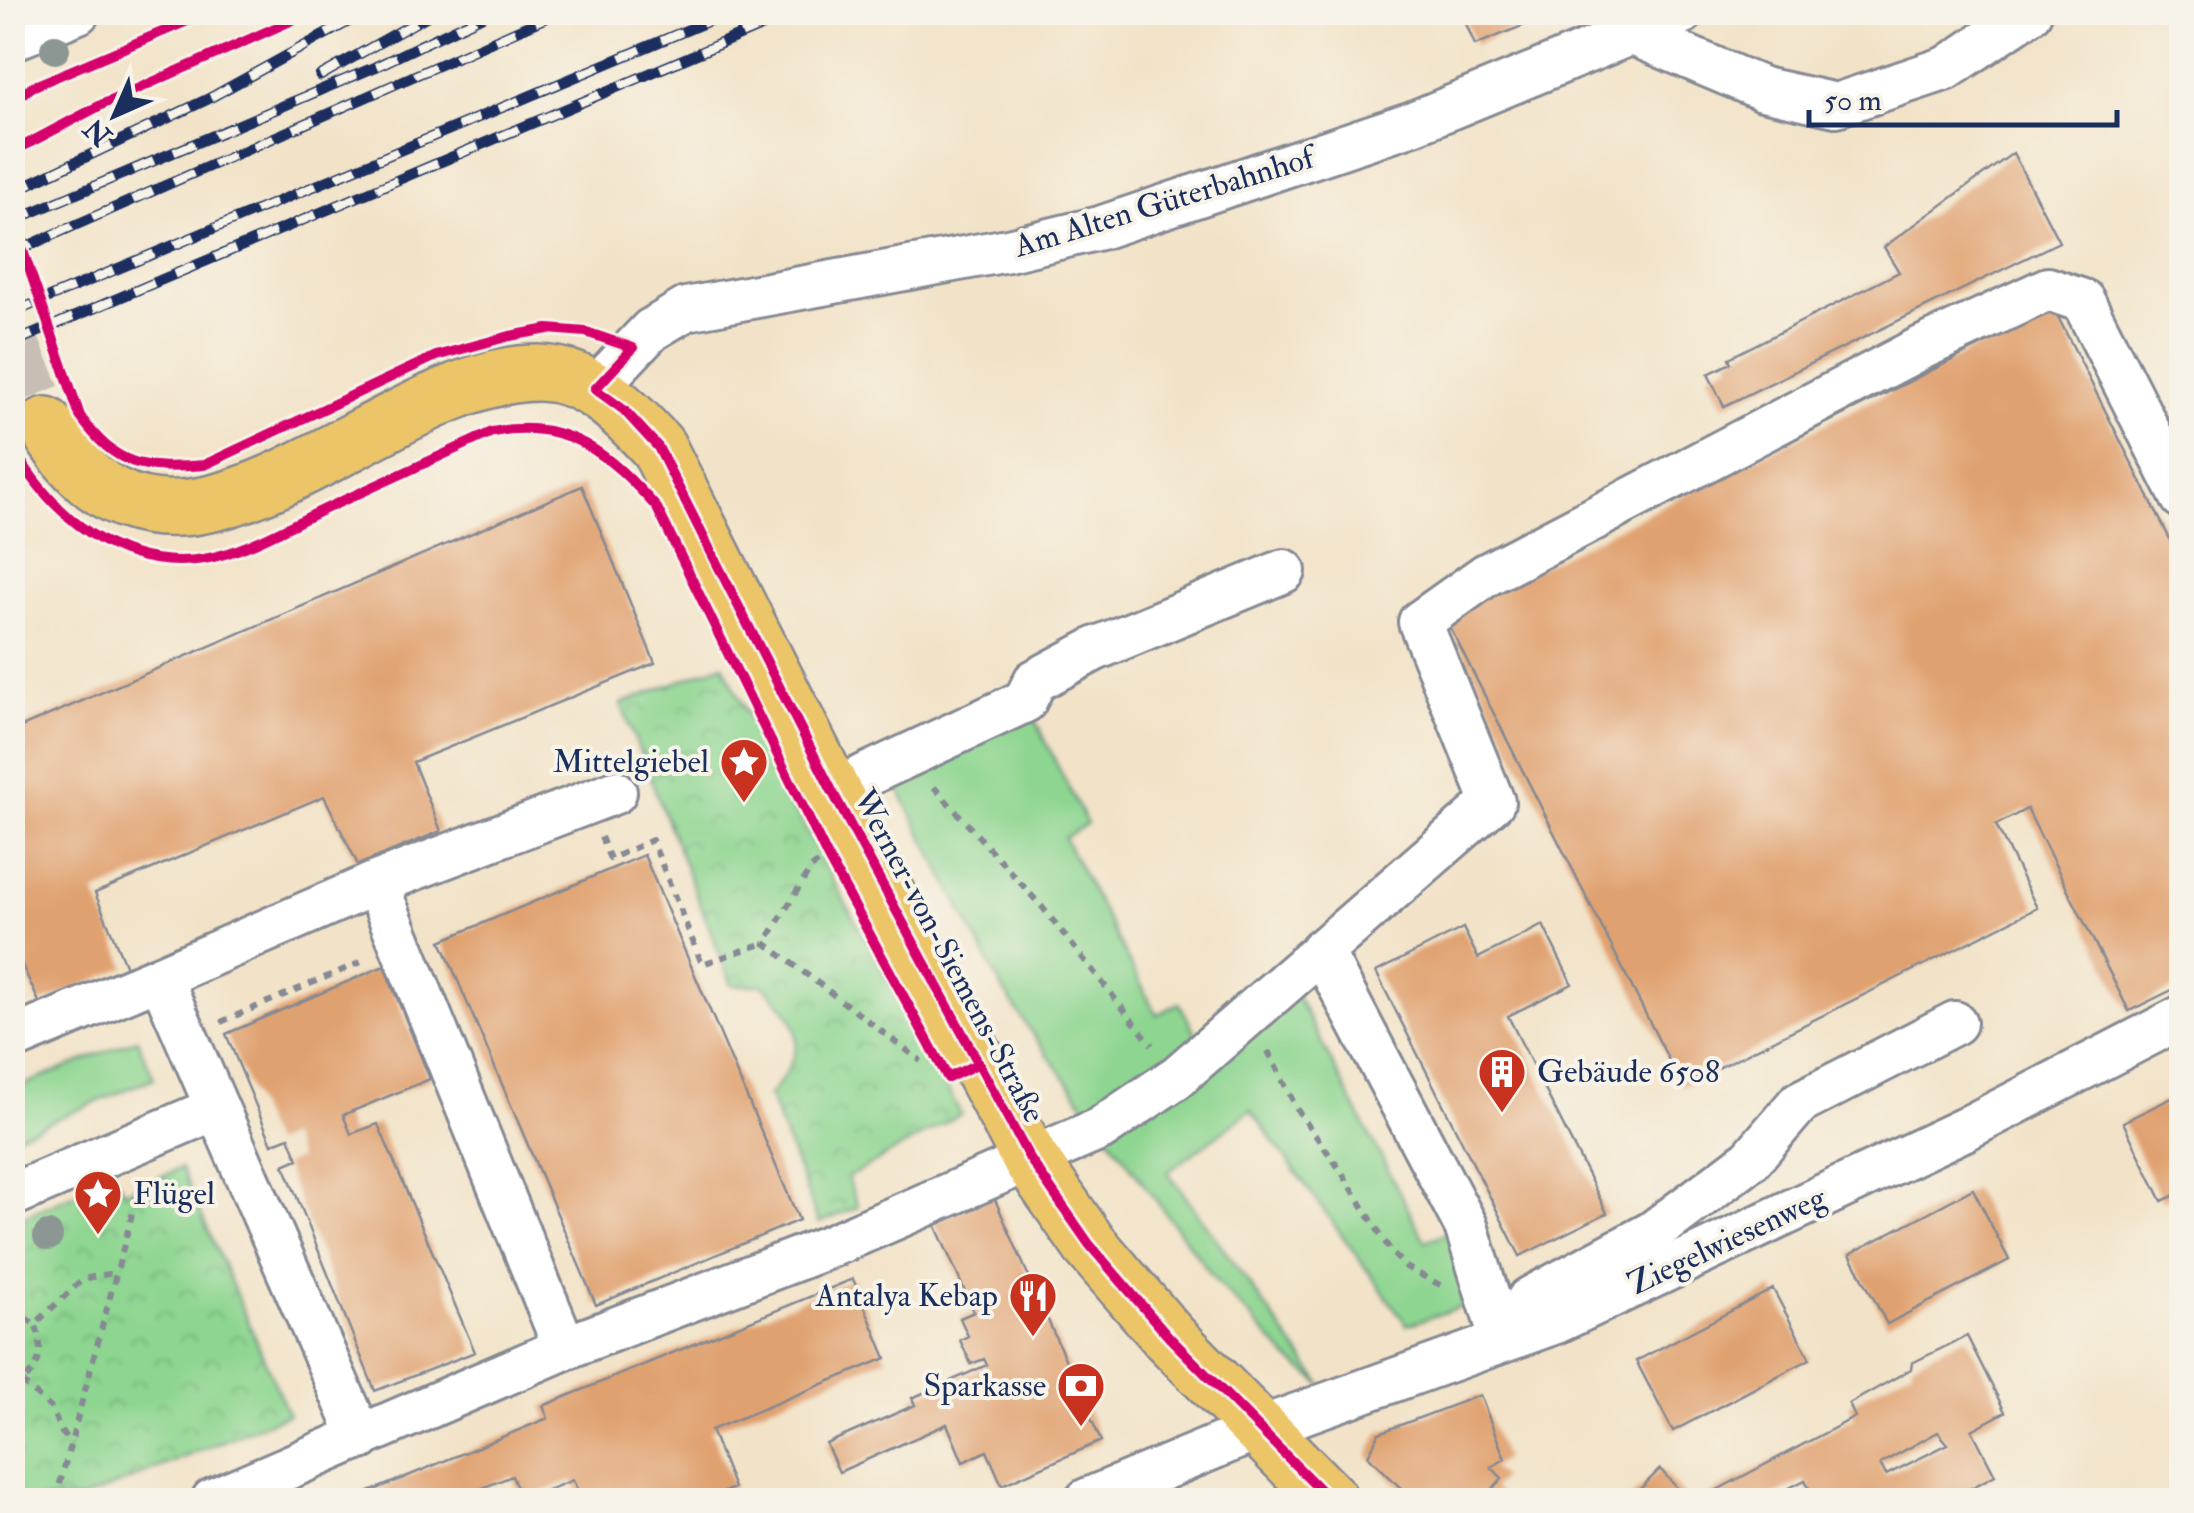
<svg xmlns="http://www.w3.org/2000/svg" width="2194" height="1513" viewBox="0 0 2194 1513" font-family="'IM FELL Double Pica',serif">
<defs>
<pattern id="park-crowns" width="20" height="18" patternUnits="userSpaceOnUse" patternTransform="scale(2.5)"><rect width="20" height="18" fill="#8dd590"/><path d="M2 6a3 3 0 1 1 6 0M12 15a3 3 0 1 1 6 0" fill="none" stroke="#79b77f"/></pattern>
</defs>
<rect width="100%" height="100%" fill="#f7f3e8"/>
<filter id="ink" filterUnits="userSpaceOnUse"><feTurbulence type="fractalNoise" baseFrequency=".01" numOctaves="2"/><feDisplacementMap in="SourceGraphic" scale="20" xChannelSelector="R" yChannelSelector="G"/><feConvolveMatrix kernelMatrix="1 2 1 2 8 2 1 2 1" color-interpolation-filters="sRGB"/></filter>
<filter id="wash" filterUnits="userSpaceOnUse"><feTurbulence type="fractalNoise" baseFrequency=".0048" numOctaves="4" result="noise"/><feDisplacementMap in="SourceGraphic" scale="40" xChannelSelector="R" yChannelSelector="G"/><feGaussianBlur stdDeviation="2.25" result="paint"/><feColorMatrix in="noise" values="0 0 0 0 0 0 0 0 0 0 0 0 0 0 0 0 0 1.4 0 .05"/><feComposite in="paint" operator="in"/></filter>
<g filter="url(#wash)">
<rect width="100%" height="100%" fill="#f2e3c8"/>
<!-- grass -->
<path fill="#8dd590" stroke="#548277" stroke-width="2.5" d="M1025,701L1087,824L1064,838L1157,1015L1179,1003L1205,1050L1288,979L1425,1241L1466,1226L1488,1298L1407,1325L1251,1110L1168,1172L1322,1385L1290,1360L1216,1281L1031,1032L1002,988L886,765Z
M137,1039L154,1078L13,1137V1089Z"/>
<!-- park -->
<path fill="url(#park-crowns)" stroke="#548277" stroke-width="2.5" d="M723,664L793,807L961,1114L847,1178L858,1207L819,1223L769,1096C806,1050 808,1026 763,985H732L621,704Z
M181,1168L288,1414L81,1500H13V1221L114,1177L125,1192Z"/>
<g id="blocks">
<!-- building -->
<path fill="#e0a170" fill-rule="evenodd" d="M1461,12H1555V13L1475,45Z
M2013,153L2059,242L1724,406L1708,374L1731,363L1729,358L1899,272L1884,247Z
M2054,309L2182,563V985L2129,1011L2027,809L1996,825L2037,908L1682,1086L1444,615Z
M582,486L655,663L413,762L441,831L358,865L324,796L95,893L126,967L40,1004L12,943V731Z
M644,855L799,1220L596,1305L441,941Z
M1543,925L1572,984L1508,1016L1607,1213L1520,1256L1376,972L1463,928L1478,958Z
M384,966L430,1079L343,1115L351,1134L378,1124L475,1352L375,1391L284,1165L298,1159L289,1137L272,1144L226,1034Z
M2176,1096L2182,1107V1192L2162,1201L2123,1122Z
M1973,1189L2009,1260L1887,1324L1850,1254Z
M993,1195L1101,1441L1002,1485L987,1451L963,1462L947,1424L839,1472L826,1444L915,1405L912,1398L987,1365L984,1359L971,1364L960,1340L968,1336L960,1318L974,1312L934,1222Z
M853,1279L886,1358L711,1430L734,1488L704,1500H582L573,1480L522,1500L512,1476L452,1500H350L548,1418L543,1406Z
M1773,1289L1810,1359L1673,1431L1636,1361Z
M1967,1336L2005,1412L1972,1430L1995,1475L1949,1500H1815L1805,1480L1766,1500H1698L1855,1417L1849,1404L1911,1369L1912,1363ZM1938,1432L1948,1444L1886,1475L1880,1464Z
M1480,1395L1505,1459L1491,1467L1502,1478L1493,1488L1505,1500H1413L1368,1456L1379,1433Z
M1660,1469L1688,1500H1629Z"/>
</g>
</g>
<g filter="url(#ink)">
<use href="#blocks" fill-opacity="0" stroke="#868993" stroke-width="2.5"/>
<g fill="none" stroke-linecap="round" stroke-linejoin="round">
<!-- major-tunnel -->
<path stroke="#c7bfb3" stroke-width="55" stroke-dasharray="55 28" stroke-linecap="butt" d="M12,346L46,425"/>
<!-- minor casing -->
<g stroke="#868993" stroke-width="48">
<path id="minor" d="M1633,34L1763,89L1836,105L1947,68L2030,12
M12,39L78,12
M595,389L651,330L686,309L1008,250L1100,228L1413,123L1683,12
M832,791L1025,701L1035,681L1095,649L1284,571
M376,883L565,1348
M1321,950L1466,1226L1502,1341
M160,977L376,883L615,792
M12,1039L160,977L217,1108
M12,1195L217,1108L361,1438
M1502,1341L1529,1299L1652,1233L1751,1159L1799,1103L1955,1023
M213,1500L565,1348L828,1247L1100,1129L1177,1077L1493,802L1420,622L1486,575L1917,350L2048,289L2083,301L2182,497
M1087,1500L1258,1429L1556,1322L1965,1129L2182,1017"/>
</g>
<!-- major casing -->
<g stroke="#868993" stroke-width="60">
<path id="major" d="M46,425C171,640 380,371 539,373C590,374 626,413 658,447L832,791L1030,1159L1089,1244L1169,1337L1330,1500"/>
</g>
<!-- path -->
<path stroke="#868993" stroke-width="6" stroke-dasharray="8 8" stroke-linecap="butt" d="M934,787L1043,908L1152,1045
M601,837L610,859L652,840L702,964L765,943
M818,863L811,868L765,943L921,1061
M221,1022L366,960
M1268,1051L1298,1111L1339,1168L1392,1253L1406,1267L1442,1286
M12,1310L35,1324
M22,1382L51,1408L62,1433L72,1443
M12,1385C40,1377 46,1348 35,1324L83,1279L118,1272
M61,1500L59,1487L140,1185"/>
<!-- minor -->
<use href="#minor" stroke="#fff" stroke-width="42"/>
<!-- major -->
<use href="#major" stroke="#edc569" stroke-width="55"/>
<!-- rail casing -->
<g stroke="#1b2f5e" stroke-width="11">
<path id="rail" d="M320,76L434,12
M12,192L208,99L366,12
M12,221L375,67L490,12
M12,253L559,12
M12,313L730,12
M12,343L795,12"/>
</g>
<!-- rail -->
<use href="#rail" stroke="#f7f3e8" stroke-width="8" stroke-dasharray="22" stroke-linecap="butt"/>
<!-- cycleway casing -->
<g stroke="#f7f3e8" stroke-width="16">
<path id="cycleway" d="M12,102L32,87L209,12
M12,152L103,104L311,12
M12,219L80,416C116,467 143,470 204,465L436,356L510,336L548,329L586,332L633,348L595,389L624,410L658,447L832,791L1030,1159L1089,1244L1169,1337L1330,1500
M12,446C52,516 118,572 204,559C246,552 288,526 325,509C381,483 437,458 492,432C568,417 610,455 657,508L827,856L948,1078L977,1064"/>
</g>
<!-- cycleway -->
<use href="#cycleway" stroke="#d6006c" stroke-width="10"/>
</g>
<!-- trees -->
<g fill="#8c9794">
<circle cx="55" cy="49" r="15"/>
<circle cx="48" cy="1236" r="15"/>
</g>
</g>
<!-- icons -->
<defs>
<g id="sight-pin" transform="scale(2.5)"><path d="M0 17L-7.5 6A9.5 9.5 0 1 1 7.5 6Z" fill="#c8321e" stroke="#f7f3e8"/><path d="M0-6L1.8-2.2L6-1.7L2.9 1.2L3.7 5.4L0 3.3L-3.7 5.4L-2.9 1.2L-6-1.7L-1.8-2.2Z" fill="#fff"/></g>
<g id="building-pin" transform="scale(2.5)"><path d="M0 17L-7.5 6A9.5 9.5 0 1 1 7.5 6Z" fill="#c8321e" stroke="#f7f3e8"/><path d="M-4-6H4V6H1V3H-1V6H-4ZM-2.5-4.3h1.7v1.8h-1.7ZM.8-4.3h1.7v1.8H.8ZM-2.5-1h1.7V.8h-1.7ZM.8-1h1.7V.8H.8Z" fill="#fff"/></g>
<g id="restaurant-pin" transform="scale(2.5)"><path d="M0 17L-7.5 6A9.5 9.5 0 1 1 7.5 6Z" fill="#c8321e" stroke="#f7f3e8"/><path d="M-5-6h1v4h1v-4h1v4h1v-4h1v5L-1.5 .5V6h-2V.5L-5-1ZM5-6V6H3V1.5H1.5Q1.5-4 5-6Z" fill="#fff"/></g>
<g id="bank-pin" transform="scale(2.5)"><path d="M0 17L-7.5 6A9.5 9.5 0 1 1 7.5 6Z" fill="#c8321e" stroke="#f7f3e8"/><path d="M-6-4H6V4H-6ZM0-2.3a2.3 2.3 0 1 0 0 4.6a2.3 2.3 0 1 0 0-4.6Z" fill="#fff"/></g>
</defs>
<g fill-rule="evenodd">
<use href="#sight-pin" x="744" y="762"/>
<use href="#building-pin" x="1502" y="1072"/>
<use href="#sight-pin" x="98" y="1194"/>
<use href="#restaurant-pin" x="1033" y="1296"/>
<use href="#bank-pin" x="1081" y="1386"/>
</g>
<g text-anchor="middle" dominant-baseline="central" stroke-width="8" stroke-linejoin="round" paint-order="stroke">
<!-- street labels -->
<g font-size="32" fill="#1b2f5e" stroke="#f7f3e8">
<text transform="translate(1164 202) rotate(-17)">Am Alten Güterbahnhof</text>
<text transform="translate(949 956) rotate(62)">Werner-von-Siemens-Straße</text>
<text transform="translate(1727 1241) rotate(-25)">Ziegelwiesenweg</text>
</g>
<!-- poi labels -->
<g font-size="32" fill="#1b2f5e" stroke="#f7f3e8" text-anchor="end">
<text x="709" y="762">Mittelgiebel</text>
<text x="1537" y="1072" text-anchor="start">Gebäude 6508</text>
<text x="133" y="1194" text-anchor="start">Flügel</text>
<text x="998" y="1296">Antalya Kebap</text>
<text x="1046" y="1386">Sparkasse</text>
</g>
</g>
<!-- margin -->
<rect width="2194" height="1513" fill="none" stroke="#f7f3e8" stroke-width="50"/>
<!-- north arrow -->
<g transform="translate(115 115) rotate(225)" stroke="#f7f3e8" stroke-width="8" paint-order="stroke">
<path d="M0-8L18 38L0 25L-18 38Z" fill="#1b2f5e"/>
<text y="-15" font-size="28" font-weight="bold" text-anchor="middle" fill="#1b2f5e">N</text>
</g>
<!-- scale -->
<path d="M1809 110v15h308v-15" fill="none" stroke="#1b2f5e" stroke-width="5"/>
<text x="1824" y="110" font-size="30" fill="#1b2f5e" stroke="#f7f3e8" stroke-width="8" paint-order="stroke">50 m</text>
</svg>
